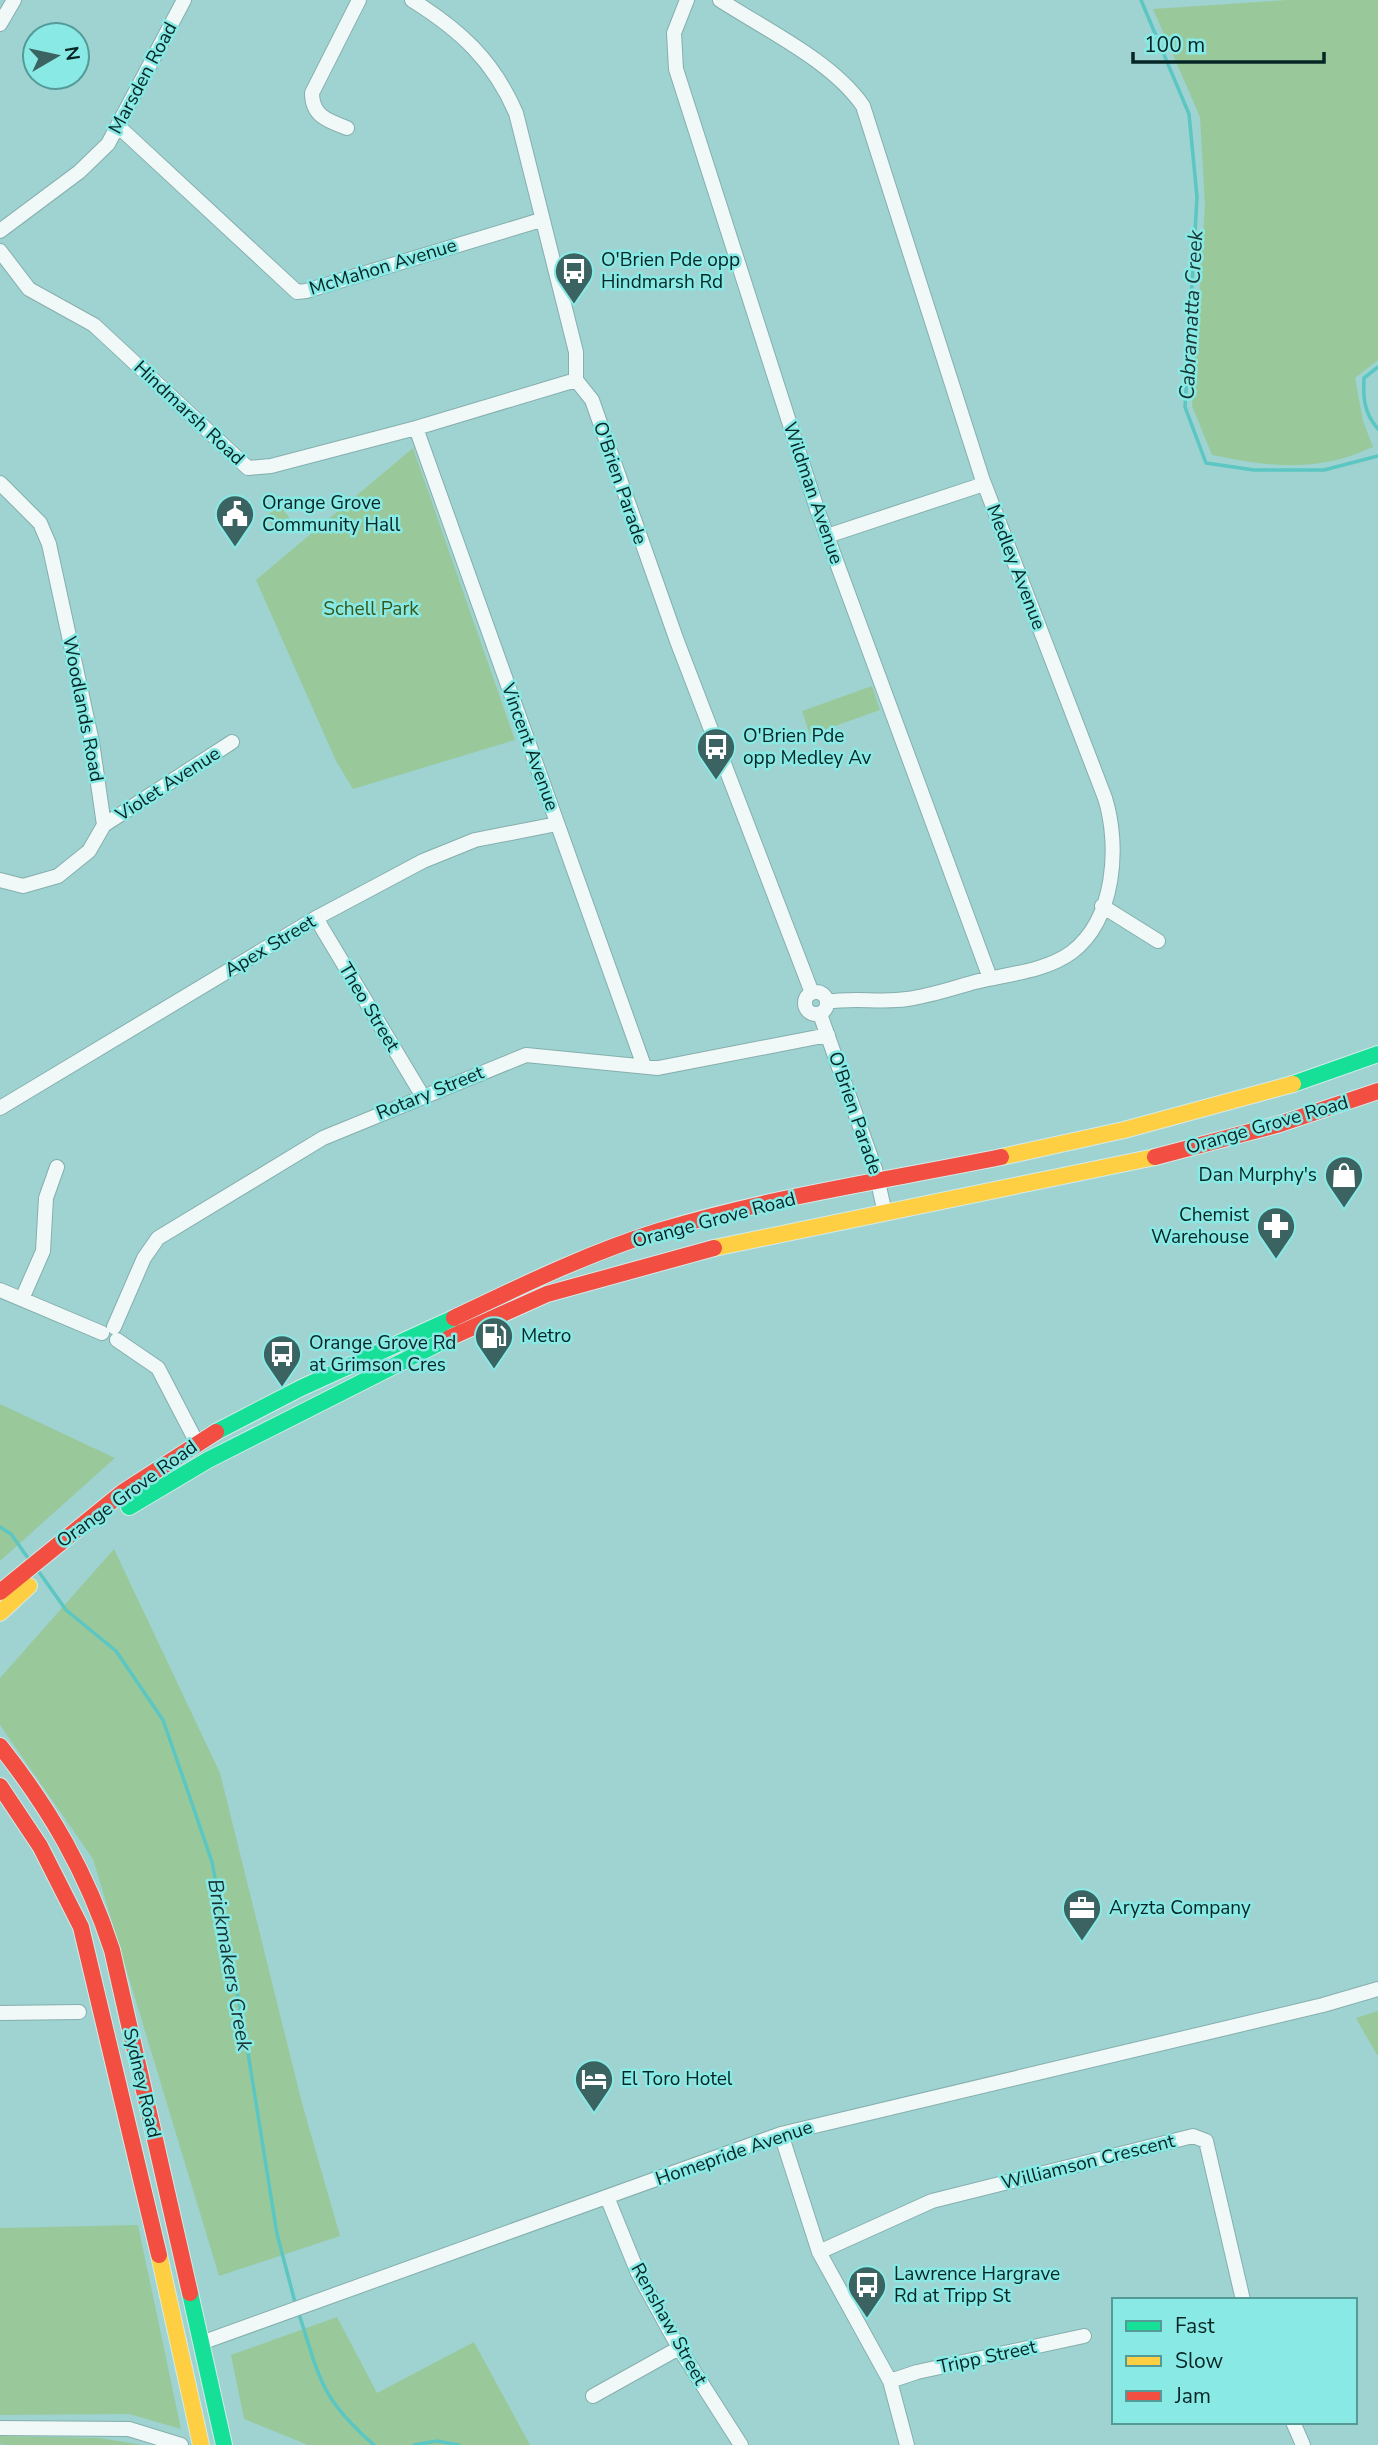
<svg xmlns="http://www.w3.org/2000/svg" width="1378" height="2445" viewBox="0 0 1378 2445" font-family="'Nunito Sans',sans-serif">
<rect width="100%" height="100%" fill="#9ed3d1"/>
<!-- green -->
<path fill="#99c99b" d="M1287,0H1378V360L1355,378L1363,421L1373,447C1316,473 1272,467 1212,455L1192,406L1205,206L1200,117L1153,9Z
M413,448L515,740L353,789L336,761L256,580Z
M281,506L292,522L290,529H273L267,515Z
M872,686L880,710L810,735L802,711Z
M0,1404L115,1458L0,1561Z
M114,1549L220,1773L302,2103L340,2236L219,2276L93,1859L0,1725V1678Z
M1378,2011V2055H1377L1356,2018Z
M138,2225L181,2429L129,2414L0,2415V2228Z
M337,2317L377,2393L474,2342L530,2445H308L244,2419L231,2355Z
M0,2436L100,2438L143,2445H7L0,2444Z"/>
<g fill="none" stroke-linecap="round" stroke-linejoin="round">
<!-- stream -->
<path stroke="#5bc6c2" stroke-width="3.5" d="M1141,0L1189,114L1197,197L1185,407L1206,463L1254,470H1324L1378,456
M1378,367L1364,378C1363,398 1364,413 1378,429
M0,1527L11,1534L28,1558
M39,1572L66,1610L116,1651L163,1720L187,1789L212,1862L245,2034L277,2234L296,2306
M299,2314C320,2379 320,2398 374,2445
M414,2445L437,2441L459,2445"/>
<!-- street casing -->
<g stroke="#85afad" stroke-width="16">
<path id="street" d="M412,0C460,30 493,60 516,113L576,352V380L592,400L677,641L812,993
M687,0L674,33L676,69L817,509L990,978
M720,0C766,30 832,61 863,106L982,478L1105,798C1120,846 1115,919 1072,952C1045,972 1006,974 975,982C953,988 930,996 907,999C881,1003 853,997 827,1002
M0,24L14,0
M119,127L297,292L306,291L541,220
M347,128C328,121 312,116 312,93L359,0
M0,231L79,172L108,144L184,0
M0,251L29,289L94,325L248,468L271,466L416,428L576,380
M416,428L644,1066
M0,483L40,523L49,544L92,742L104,825L89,851L58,876L23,886L0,880
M827,536L984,484
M104,825L232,742
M1102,906L1158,941
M316,918L422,1095
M805 1003a11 11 0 1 1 22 0a11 11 0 1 1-22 0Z
M820,1014L875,1169L885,1213
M0,1108L316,918L423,861L475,840L557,824
M0,1290L102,1333
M22,1299L43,1251L46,1198L57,1167
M114,1327L144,1258L158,1238L323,1138L526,1055L658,1068L828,1035
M117,1340L158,1368L197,1443
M0,2013L79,2012
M781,2134L819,2252L890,2381L907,2445
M607,2197L638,2273L679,2348L741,2445
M819,2252L932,2201L1193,2136L1206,2141L1243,2300
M201,2343L781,2134L1323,2005L1378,1989
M890,2381L917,2372L1084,2336
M593,2396L679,2348
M1293,2422L1303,2445
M0,2428L129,2429L181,2445"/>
</g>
<!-- fast casing -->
<g stroke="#d3ebea" stroke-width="18">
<path id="fast" d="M1293,1084L1378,1054
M216,1432L301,1388L454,1318
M129,1507L208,1460L449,1338
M190,2293L224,2445"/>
</g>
<!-- slow casing -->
<g stroke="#d3ebea" stroke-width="18">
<path id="slow" d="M1001,1157L1124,1130L1293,1084
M714,1248L1155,1157
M0,1613L29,1586
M159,2255L201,2445"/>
</g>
<!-- jam casing -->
<g stroke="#d3ebea" stroke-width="18">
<path id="jam" d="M1155,1157L1280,1124L1378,1091
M454,1318C521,1286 588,1253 659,1231C770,1197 888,1180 1001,1157
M449,1338L547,1294L714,1248
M0,1592L123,1492L216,1432
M0,1746C50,1809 87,1873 112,1950L190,2293
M0,1786L40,1846L81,1927L159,2255"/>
</g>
<!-- street -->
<use href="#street" stroke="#f0f8f8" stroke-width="14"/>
<!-- fast -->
<use href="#fast" stroke="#16e098" stroke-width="16"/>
<!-- slow -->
<use href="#slow" stroke="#ffcf43" stroke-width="16"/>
<!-- jam -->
<use href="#jam" stroke="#f24e42" stroke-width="16"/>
</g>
<!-- icons -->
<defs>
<g id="bus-pin" transform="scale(2.0125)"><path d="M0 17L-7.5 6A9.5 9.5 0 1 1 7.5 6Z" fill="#3b6361" stroke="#88e9e5"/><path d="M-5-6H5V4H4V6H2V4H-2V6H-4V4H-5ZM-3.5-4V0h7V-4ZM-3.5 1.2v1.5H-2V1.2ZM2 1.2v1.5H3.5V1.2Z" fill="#fff"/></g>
<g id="civic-pin" transform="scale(2.0125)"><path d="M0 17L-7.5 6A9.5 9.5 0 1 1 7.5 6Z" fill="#3b6361" stroke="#88e9e5"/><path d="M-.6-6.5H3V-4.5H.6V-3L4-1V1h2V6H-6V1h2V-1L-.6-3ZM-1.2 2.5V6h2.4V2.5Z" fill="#fff"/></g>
<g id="shop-pin" transform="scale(2.0125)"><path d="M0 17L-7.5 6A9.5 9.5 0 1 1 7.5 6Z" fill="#3b6361" stroke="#88e9e5"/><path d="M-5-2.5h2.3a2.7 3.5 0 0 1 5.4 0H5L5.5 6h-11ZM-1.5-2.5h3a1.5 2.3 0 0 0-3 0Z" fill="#fff"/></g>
<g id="pharmacy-pin" transform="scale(2.0125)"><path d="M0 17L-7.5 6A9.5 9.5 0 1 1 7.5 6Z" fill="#3b6361" stroke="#88e9e5"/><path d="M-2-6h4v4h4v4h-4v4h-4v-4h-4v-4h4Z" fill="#fff"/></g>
<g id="fuel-pin" transform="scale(2.0125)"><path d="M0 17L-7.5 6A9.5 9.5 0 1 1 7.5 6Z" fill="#3b6361" stroke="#88e9e5"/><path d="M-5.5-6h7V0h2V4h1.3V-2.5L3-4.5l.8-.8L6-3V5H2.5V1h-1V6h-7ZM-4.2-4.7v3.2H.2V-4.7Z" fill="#fff"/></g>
<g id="office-pin" transform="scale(2.0125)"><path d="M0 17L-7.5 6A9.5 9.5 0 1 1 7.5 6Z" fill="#3b6361" stroke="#88e9e5"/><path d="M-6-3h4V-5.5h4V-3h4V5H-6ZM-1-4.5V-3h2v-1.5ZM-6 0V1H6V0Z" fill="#fff"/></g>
<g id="hotel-pin" transform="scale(2.0125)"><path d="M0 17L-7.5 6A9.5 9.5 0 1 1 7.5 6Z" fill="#3b6361" stroke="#88e9e5"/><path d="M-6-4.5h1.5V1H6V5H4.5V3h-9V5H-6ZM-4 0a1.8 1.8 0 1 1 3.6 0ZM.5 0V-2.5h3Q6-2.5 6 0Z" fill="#fff"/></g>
</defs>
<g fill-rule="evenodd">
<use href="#bus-pin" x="574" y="271"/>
<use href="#civic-pin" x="235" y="514"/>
<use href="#bus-pin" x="716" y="747"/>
<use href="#shop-pin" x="1344" y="1175"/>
<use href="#pharmacy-pin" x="1276" y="1226"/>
<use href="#fuel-pin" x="494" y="1336"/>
<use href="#bus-pin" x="282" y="1354"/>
<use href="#office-pin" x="1082" y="1908"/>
<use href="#hotel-pin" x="594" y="2079"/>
<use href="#bus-pin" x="867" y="2285"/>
</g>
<g text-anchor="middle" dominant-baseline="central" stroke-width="5" stroke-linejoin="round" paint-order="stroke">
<!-- street labels -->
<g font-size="19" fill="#062625" stroke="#88e9e5">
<text transform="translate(143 78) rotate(-62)">Marsden Road</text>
<text transform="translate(383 267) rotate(-17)">McMahon Avenue</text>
<text transform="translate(189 413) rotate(43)">Hindmarsh Road</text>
<text transform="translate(620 483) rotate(71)">O'Brien Parade</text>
<text transform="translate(813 493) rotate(71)">Wildman Avenue</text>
<text transform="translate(1016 567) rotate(69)">Medley Avenue</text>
<text transform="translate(83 709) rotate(79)">Woodlands Road</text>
<text transform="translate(530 747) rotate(70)">Vincent Avenue</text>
<text transform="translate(168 784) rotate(-33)">Violet Avenue</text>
<text transform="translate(270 946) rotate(-31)">Apex Street</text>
<text transform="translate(369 1007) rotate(59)">Theo Street</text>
<text transform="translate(430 1093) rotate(-22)">Rotary Street</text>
<text transform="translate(855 1113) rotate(71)">O'Brien Parade</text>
<text transform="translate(1267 1125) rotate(-16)">Orange Grove Road</text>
<text transform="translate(714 1220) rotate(-15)">Orange Grove Road</text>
<text transform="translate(127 1494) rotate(-36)">Orange Grove Road</text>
<text transform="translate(142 2083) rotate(77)">Sydney Road</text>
<text transform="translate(734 2153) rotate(-19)">Homepride Avenue</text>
<text transform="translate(1088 2162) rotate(-14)">Williamson Crescent</text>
<text transform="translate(669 2324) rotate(61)">Renshaw Street</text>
<text transform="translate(987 2357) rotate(-12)">Tripp Street</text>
</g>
<!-- poi labels -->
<g font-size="19" fill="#062625" stroke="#88e9e5" text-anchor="start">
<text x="601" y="260">O'Brien Pde opp<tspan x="601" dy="22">Hindmarsh Rd</tspan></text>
<text x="262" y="503">Orange Grove<tspan x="262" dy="22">Community Hall</tspan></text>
<text x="743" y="736">O'Brien Pde<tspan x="743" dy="22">opp Medley Av</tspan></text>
<text x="1317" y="1175" text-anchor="end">Dan Murphy's</text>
<text x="1249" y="1215" text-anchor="end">Chemist<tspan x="1249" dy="22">Warehouse</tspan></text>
<text x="521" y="1336">Metro</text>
<text x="309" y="1343">Orange Grove Rd<tspan x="309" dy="22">at Grimson Cres</tspan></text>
<text x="1109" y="1908">Aryzta Company</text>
<text x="621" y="2079">El Toro Hotel</text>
<text x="894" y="2274">Lawrence Hargrave<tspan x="894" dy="22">Rd at Tripp St</tspan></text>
</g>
<!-- park labels -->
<g font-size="19" fill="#385714" stroke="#88e9e5">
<text x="371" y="609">Schell Park</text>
</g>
<!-- water labels -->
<g font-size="21" font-style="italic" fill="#193533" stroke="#88e9e5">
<text transform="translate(1191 315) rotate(-87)">Cabramatta Creek</text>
<text transform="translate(230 1965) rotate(80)">Brickmakers Creek</text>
</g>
</g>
<!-- legend -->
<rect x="1112" y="2298" width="245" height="126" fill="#88e9e5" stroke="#549b98" stroke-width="2"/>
<rect x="1126" y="2321" width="35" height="10" fill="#16e098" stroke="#549b98" stroke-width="2"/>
<text x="1175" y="2333" font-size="21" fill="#062625">Fast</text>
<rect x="1126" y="2356" width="35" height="10" fill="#ffcf43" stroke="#549b98" stroke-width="2"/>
<text x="1175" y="2368" font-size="21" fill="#062625">Slow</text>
<rect x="1126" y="2391" width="35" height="10" fill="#f24e42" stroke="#549b98" stroke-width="2"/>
<text x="1175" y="2403" font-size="21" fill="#062625">Jam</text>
<!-- north arrow -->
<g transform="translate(56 56) rotate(81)"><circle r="33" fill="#88e9e5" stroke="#549b98" stroke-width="2"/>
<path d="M0-5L12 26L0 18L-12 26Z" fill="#3b6361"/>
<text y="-10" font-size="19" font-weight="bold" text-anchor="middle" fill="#062625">N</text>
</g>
<!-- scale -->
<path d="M1133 52v10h191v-10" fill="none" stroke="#062625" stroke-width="3.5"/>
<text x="1144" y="52" font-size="21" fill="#062625" stroke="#88e9e5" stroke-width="5" paint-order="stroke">100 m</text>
</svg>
